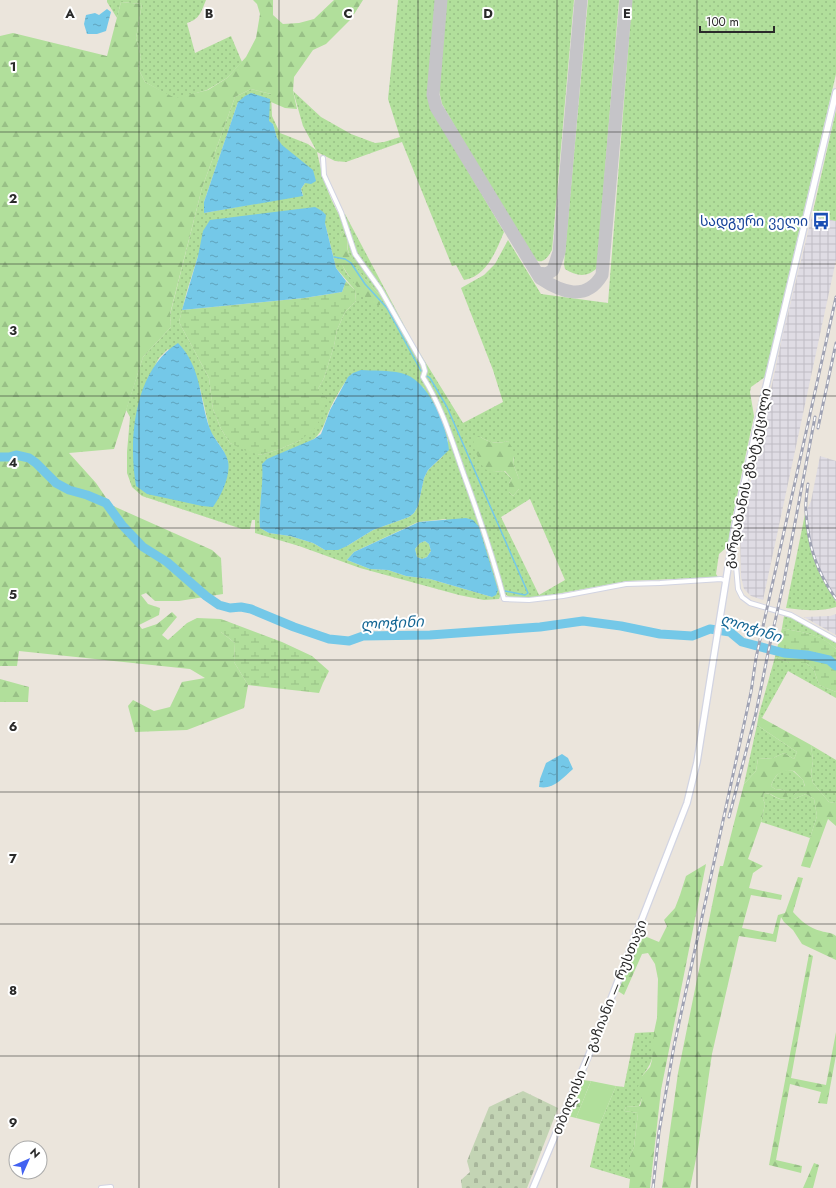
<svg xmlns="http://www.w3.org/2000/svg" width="836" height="1188" viewBox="0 0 836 1188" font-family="Jost,'Noto Sans Georgian',sans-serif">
<defs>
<pattern id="industrial-grid" width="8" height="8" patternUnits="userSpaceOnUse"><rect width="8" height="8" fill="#dfdce4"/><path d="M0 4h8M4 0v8" fill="none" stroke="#c0bdc4"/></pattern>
<pattern id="grass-dots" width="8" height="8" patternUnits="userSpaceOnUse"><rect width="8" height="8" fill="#b1df9b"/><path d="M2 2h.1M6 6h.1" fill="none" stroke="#98c086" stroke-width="1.8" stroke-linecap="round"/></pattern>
<pattern id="forest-firs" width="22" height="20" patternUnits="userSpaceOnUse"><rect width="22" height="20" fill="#b1df9b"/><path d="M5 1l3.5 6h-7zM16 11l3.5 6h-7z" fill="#98c086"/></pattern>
<pattern id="wetland-marsh" width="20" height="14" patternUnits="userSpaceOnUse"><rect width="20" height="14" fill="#b1df9b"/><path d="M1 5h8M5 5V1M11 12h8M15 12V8" fill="none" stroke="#98c086"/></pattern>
<pattern id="cemetery-stones" width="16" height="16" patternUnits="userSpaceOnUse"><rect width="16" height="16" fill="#c3d4b4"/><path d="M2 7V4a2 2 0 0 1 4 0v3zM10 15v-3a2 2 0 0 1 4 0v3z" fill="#a8b69b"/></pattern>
<pattern id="water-ripples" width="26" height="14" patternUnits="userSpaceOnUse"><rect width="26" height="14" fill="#74c8e8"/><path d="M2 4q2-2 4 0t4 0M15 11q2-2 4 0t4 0" fill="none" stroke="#5fa3bc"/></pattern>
</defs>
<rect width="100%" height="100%" fill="#ebe5dc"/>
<!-- industrial -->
<path fill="url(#industrial-grid)" d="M812,216L836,221V260L763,600L751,596L744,589L741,577L740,530L783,334Z
M820,456L836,461V602L812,554L805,514L811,501Z
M836,614V635L804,617L830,616Z"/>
<!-- grass -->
<path fill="url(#grass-dots)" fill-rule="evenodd" d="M107,0H206C201,12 200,19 187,23L195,53L231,36L242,62L227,78L207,90L175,99L145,82L138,68L141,57L136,38L142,4L121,2L117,18L107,2Z
M398,0H436L430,60V94L431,105L436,117L504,232C496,251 487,276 464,280L456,265L452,266L402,142L346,162L335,161L317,152C322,175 328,196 340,216L345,214L413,342L463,423L503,402L493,370L461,288L484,275L495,264L508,240L541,294L608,303L632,0H836V74L765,377L751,387L750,392L754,416L731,524L728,546L719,554L716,574L718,577L628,581L534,598L509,597L505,594H501L499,599L484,600L459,595L360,568L299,546L255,533V520H252L250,529H242L142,496L132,487L127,473V452L130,417L126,410L143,357L171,327L170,315L202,188L235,97L251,89L271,94L272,116L280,133L308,144L316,150L303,126L293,91L321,117L351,134L375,143L384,142L400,137L388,99ZM238,102L269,112V122L273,124L277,138L282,146L291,154L305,183L301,189L303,195L204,213V202ZM325,223L336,268L355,290L356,301L345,312L337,330L334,346L324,378L318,389L301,440L280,449L260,455L230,443L221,429L213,409L209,378L179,322L187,291L198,256ZM342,231L347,235C348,240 347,246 348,250C352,266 369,284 380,295C357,284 341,278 340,250C340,243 339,237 342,231ZM168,349L200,388L210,431L223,450L228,461L137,486L133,451L146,383L159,358ZM353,373L423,387L437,411L448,441L442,457L428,470L424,478L418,506L414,513L409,517L373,530L347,546L325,550L313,543L290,536L269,533L260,528C258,507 264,486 263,464L314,439C323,431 325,422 329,411C334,400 344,381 353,373ZM479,436C489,443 497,444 508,441L514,459V466L519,479V489L513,496L509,492V483L512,479L504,471L494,472ZM530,499L565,580L539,595L501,517ZM446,519L492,597L430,579L406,576L388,570L370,569L347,560L354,552L418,522Z
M446,0H574L552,250C543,267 536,263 526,250L442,104L438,86Z
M588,0H619L597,268C587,278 576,276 565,269L564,264Z
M836,110V221L812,216Z
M805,514L812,554L836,602V607C819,612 803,610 786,608Z
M425,541L429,544L431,551L427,557L422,559L417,557L415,549L420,543Z
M784,616L793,618L836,643V649C819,633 803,633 782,628Z
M775,657L789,663H806L814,670L819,685L836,692V698L788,671L762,718L759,714Z
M757,725L797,752L794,759L784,753L773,758L758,759L756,771L744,784Z
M811,745L836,760V803L829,802L813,783L811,774L813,761Z
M785,770L793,771L803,780L805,787L794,795V799L806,794L814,799L817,816L810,838L761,822L765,804L763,799L764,793C775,794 776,801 788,800L784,790L775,789L771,786C774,778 777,773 785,770Z
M654,1032C654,1052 655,1060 642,1076V1098L639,1106L626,1107L624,1111L638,1113L634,1147L630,1156V1179L590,1167L600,1124L616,1086L624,1087L635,1033Z"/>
<!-- forest -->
<path fill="url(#forest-firs)" d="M253,0H273V15L283,24L299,23L314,19L334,0H363L351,19L326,44L313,50L294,77L293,91L297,109L285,108L271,102V94L251,89L235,97L202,188L170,314L171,327L143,357L114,449L69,453L96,483L111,505L212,550L221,558L223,594L179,601H155L146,593L141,595L148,604L160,608L159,615L139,625L142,629L157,624L172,612L177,617L162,635L168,640L187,623L197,618L221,619V632L235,643L234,662L248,685L244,708L187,730L135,732L128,706L133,700L154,711L170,707L182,682L205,678L190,669L19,651L17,666H0V36L13,33L107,56L121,2L142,4L136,38L141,57L138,68L145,82L175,98L208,90L227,78L246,57L256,38L260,14L257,4Z
M342,231C352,239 345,242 348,251C354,267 368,283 380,295V305C378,305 376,305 374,305C368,303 343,269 341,262C338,254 338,239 342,231Z
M479,436C489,443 497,444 508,441L513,449L514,466L519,479V489L513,496L509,492V483L512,479L505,471L494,472L484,469L475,451L473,439Z
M0,679L29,687L28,702H0Z
M759,714L762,718L811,745L813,761L811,774L813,783L829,802L836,803V826L828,819L810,868L801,866L817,816L814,799L806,794L794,799V795L805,786L803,780L794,771C781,770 775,774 771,786L775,789L784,790L788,797V800C775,800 776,794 764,793L763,799L765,804L761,822L748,859L763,866L753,873L749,888L782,895L781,900L751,895L742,928L773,934L778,915L785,913L798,877L803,878L793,912C801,921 809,928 821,931C827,933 831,932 836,936V960L802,944L793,930L784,922L781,917L776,942L739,936L712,1054L698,1149L690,1188H662L678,1073L720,866H723L744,784L756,771L758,759L773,758L784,753L794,759L797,752L757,725Z
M706,864L661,1090L650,1188H629L630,1179V1156L634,1147L638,1113L624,1111L626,1107L640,1106L642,1098L637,1089L642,1076L650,1067L652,1060L654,1032L657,1018L658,979L655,964L648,953L642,954L624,995L618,991L642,935L659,942L667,926L664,920L675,908L680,895L686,876Z
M809,954L813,956L791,1078L826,1085L836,1032V1055L827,1104L818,1103L821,1092L790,1084L776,1160L802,1166L801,1173L769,1165Z
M582,1080L591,1081L576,1118L568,1116Z
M814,1163L819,1165L813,1188H803Z"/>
<!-- wetland -->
<path fill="url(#wetland-marsh)" d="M346,281L355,290L356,301L345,312L337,330L334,346L324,378L318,389L326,398L323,415L314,429L301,440L280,449L260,455L246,451L230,443L221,429L213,409L209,378L179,322L182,310L304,298L342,292Z
M221,619L282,642L312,656L329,671L323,683L319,693L248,685L234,662L235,643L221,632Z
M782,628C803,633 820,633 836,649V692L819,685L814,670L806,663H789L775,657Z"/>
<!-- cemetery -->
<path fill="url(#cemetery-stones)" d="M523,1091L558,1108L527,1188H462L461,1180L470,1172L467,1161L489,1107Z"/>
<!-- garden -->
<path fill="#b1df9b" d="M591,1081L616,1086L600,1124L576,1118Z"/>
<!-- water -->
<path fill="url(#water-ripples)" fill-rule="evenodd" d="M107,9L111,12L106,31L97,34H87L84,24L86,15L95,13L99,15Z
M251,93L270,99L269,121L273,124L277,138L282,145L313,170L316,181L311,184L305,183L301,189L303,196L204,213V202L238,102L245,96Z
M315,207L322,211L326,215L325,223L336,268L346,281L342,292L304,298L182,310L198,256L203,231L210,220Z
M178,343C202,368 199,398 210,429C214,440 225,449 228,461C231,476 221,496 213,507L202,506L147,494L136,486C128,440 134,370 178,343Z
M361,370C374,371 388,370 401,373C428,378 447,426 449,450L428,470L424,478L418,506L414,513L409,517L373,530L347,546L338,550H325L313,543L290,536L269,533L260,528C258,507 264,486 262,464L267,459L314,439L321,434L330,410L348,377L353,373Z
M466,518L473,520L479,527L498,590L496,595L492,597L430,579L406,576L388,570L370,569L347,560L354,552L419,522ZM425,541L429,544L431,551L427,557L422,559L417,557L415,549L420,543Z
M562,754L568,758L573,769C563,778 553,790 539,787L540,779L546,763Z"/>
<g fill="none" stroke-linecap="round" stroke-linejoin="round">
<!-- stream -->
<path stroke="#74c8e8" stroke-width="1.5" d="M334,257L345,259L351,263L365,284L387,308L421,371
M427,376L430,378L447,407L528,593L525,595L505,591"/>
<!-- river -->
<path stroke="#74c8e8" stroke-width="9" d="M0,457H9L16,455L29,458L36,463L56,483L69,490L87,495L106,503L122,525L143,547L167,562L206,596L219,605L230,608L241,607L251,609L294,627L329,639L349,641L363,636L430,635L540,627L583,621L621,626L660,634L692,636L710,629L730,632L742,642L784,653L807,655L829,660L836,666"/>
<!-- taxiway -->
<path stroke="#c5c4c8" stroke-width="13" d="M441,0L433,95L436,107L540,278C561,292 586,302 602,275L626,0
M537,273L547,274L553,270L559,252L581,0"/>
<!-- minor casing -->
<g stroke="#d2d4e2" stroke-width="6">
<path id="minor" d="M323,158L324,175L341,212L355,254L380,289L423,364L425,371L423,377C442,407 452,441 464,475C479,516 493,557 504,599L529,600L563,596L626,584L660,583L721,579L726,581
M731,554L736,566L738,589L742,597L750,603L791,615L836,640
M101,1188L111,1187"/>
</g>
<!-- secondary casing -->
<g stroke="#d2d4e2" stroke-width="8">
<path id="secondary" d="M533,1188L595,1040L687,803L697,762L734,530L759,416L836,92"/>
</g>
<!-- minor -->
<use href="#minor" stroke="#fff" stroke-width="4"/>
<!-- secondary -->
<use href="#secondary" stroke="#fff" stroke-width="5.5"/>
<!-- rail casing -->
<g stroke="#9fa2b3" stroke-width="3">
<path id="rail" d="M818,428L836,343
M808,484C807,493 805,503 806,512C808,546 817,572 836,599
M729,817L756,713L768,653L784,581L815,417
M653,1188L659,1132L674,1046L751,692L756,658L836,297"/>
</g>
<!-- rail -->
<use href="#rail" stroke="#fff" stroke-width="1.5" stroke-dasharray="4.5" stroke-linecap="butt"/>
</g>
<!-- grid -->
<path fill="none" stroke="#2a2a2a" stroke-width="1" stroke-opacity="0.55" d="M139,0V1188M279,0V1188M418,0V1188M557,0V1188M697,0V1188M0,132H836M0,264H836M0,396H836M0,528H836M0,660H836M0,792H836M0,924H836M0,1056H836"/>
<!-- icons -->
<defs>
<g id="bus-bare" transform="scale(1.38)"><path d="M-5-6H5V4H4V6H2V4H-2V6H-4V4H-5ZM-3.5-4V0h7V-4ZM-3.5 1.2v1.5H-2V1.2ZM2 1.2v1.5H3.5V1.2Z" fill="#1a4fb4" stroke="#fff" stroke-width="2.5" paint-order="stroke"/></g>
</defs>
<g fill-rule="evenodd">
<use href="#bus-bare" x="821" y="221"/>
</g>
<g text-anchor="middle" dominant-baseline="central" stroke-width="4" stroke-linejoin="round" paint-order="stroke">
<!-- transit labels -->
<g font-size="14" fill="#164399" stroke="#fff" text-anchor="end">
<text x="808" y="221">სადგური ველი</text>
</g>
<!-- street labels -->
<g font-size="14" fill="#2a2a2a" stroke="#fff">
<text transform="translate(747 478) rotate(-78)">გარდაბანის გზატკეცილი</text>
<text transform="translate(599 1027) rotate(-68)">თბილისი — გაჩიანი — რუსთავი</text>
</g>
<!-- water labels -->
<g font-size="15" font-style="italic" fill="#146694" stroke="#fff">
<text transform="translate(392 623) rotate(-3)">ლოჭინი</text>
<text transform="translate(751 628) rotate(18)">ლოჭინი</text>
</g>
</g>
<g font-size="13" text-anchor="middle" font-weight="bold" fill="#2a2a2a" stroke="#fff" stroke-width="4" stroke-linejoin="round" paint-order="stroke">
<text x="70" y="18">A</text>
<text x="209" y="18">B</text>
<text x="348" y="18">C</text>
<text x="488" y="18">D</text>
<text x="627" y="18">E</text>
<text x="13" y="71">1</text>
<text x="13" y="203">2</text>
<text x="13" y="335">3</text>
<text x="13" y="467">4</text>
<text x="13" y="599">5</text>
<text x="13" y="731">6</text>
<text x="13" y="863">7</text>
<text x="13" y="995">8</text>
<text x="13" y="1127">9</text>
</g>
<!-- north arrow -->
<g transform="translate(28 1160) rotate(45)"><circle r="19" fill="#ffffff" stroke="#aaaaaa"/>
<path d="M0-3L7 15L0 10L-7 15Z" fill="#4362f1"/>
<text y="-6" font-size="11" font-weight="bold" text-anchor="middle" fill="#2a2a2a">N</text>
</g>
<!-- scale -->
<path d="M700 26v6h74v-6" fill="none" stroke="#2a2a2a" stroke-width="2"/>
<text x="706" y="26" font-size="12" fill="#2a2a2a" stroke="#ffffff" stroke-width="3" paint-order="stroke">100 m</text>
</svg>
